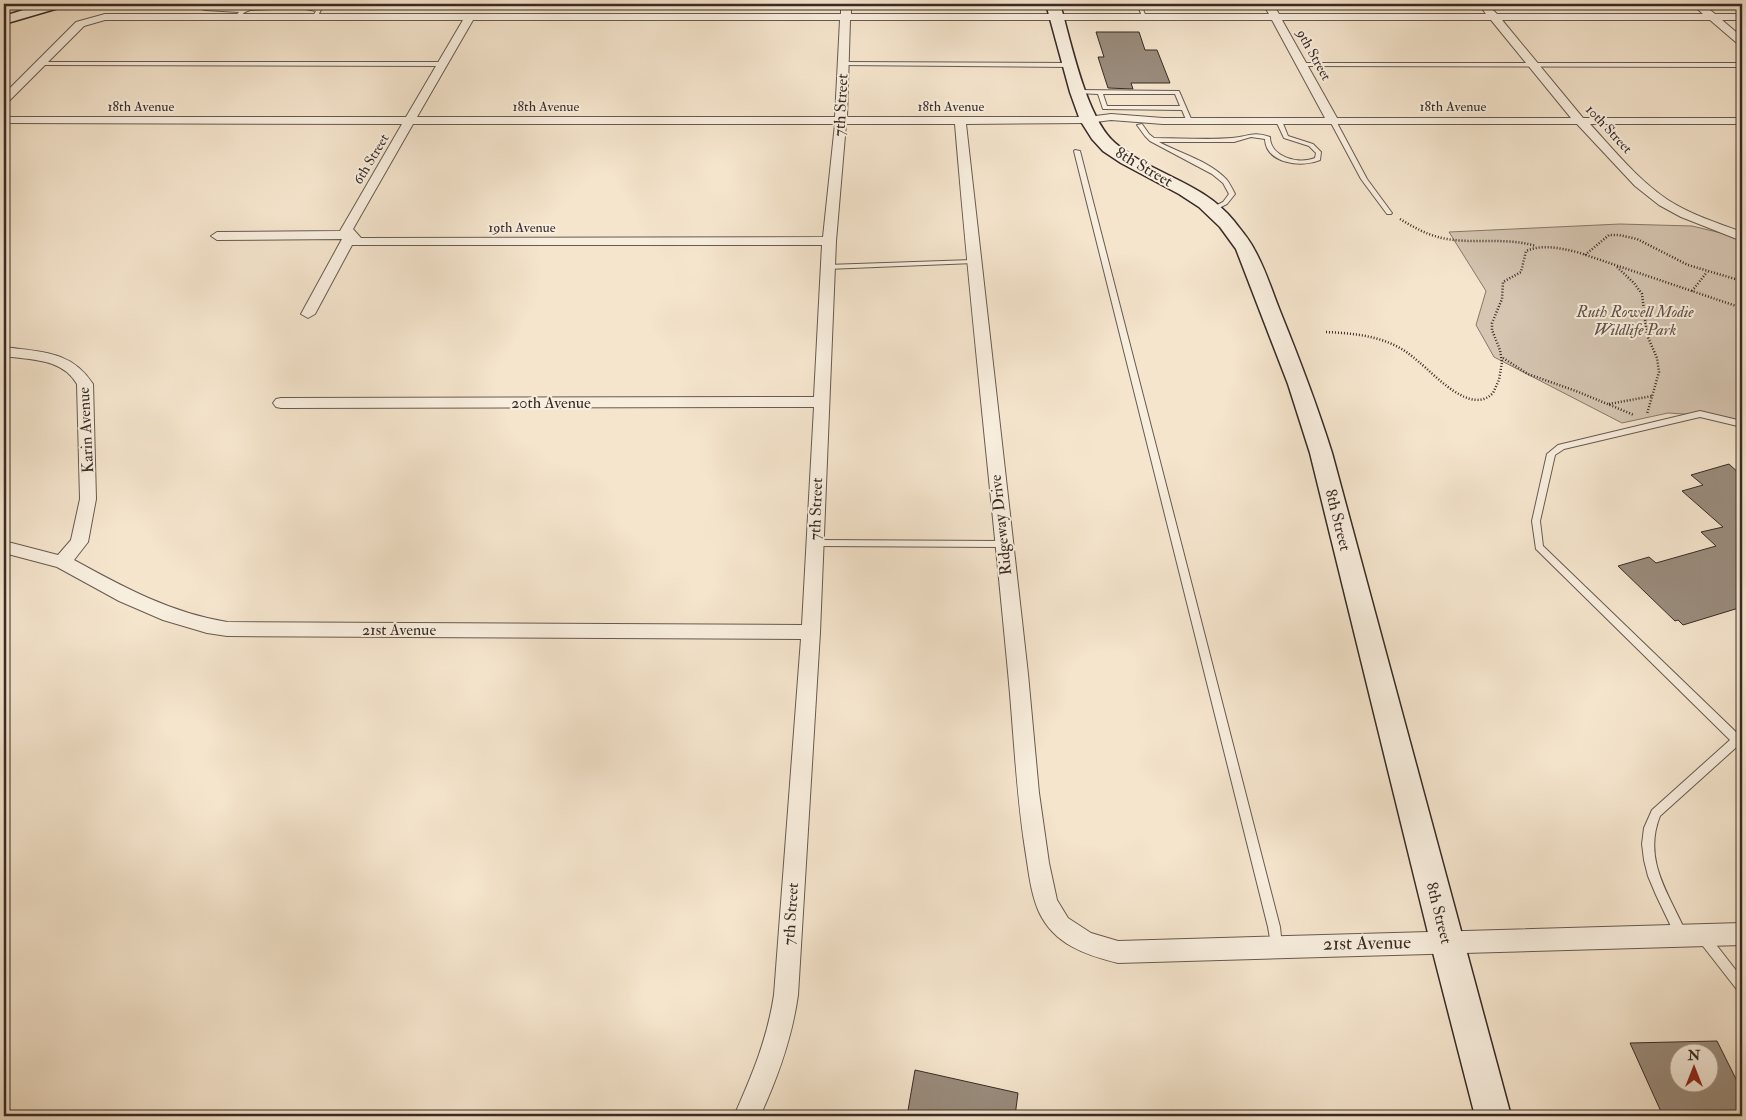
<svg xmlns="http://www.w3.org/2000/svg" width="1746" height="1120" viewBox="0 0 1746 1120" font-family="'IM FELL Double Pica',serif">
<rect width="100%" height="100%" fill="#f5e5cd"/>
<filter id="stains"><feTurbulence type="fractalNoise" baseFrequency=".004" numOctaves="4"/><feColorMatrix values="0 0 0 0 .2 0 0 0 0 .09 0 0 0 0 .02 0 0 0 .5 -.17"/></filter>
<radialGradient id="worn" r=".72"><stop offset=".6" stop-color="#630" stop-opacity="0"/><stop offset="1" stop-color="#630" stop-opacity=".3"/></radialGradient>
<!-- green -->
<path fill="#d5c5b1" stroke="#86786c" d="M1620,224L1692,226L1742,238V424L1714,416L1668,413L1622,423L1494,357L1476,325L1486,291L1449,232Z"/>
<!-- building -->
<path fill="#9a8c7d" stroke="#382b26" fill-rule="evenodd" d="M1096,32H1139L1145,50H1157L1170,83H1131L1133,89L1108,88L1098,57H1104Z
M1729,464L1742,476V607L1683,625L1678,620L1675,621L1618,566L1649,557L1656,563L1716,546L1701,532L1723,527L1682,491L1703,485L1691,475Z
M1717,1041L1742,1091V1116H1663L1630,1043ZM1678,1052H1708V1082H1678Z
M915,1070L1018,1093L1015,1116H907Z"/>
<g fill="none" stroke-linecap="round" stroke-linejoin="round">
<!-- lane casing -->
<g stroke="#675a50" stroke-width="2">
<path id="lane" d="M198,4H205L203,6L206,8L243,10L250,8L300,6L321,10L316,19H314L312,18L316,11L300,8L250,10L245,12L236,19L234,18L239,12L205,10L199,8Z
M1137,4H1141L1146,17L1142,16Z
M41,62H443L446,64L443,66L39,65L38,64Z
M843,62L1070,63L1073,65L1070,67L841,65V63Z
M1302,63H1742V67L1300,66L1299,65Z
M1078,90L1179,91L1192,121L1187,122L1182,110L1103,109L1098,94L1076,93V91ZM1103,94H1175L1180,106H1107Z
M1279,119L1282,121L1288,136L1313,144L1321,152L1320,160C1302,168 1266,164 1265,139L1251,137L1234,142H1159C1181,154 1210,161 1227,180C1230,184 1233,190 1235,194L1227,204L1213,211L1211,210V208L1223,202L1229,194L1223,183L1212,174L1150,141L1145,136L1137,125L1142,124L1149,134L1154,138C1180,138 1207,140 1232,138C1248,137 1252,131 1270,137C1270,157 1299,165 1315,158L1316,153L1309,146L1284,138L1276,121Z
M1331,120L1336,121L1367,179L1392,213L1391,214H1387L1361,179L1330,121Z
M1075,150L1080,151L1280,927L1282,946L1280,950L1276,952L1272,950L1268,927L1074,151Z
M972,260L975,262L974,263L827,269L824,267L827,265Z
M1700,411L1742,421V427L1700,417L1564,449L1555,455L1540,521L1543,546L1737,733L1742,731V741L1741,743L1660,816C1642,861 1670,895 1687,935L1685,939L1681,940L1677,939L1656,895L1648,876L1644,860L1642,844L1644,828L1652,810L1730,740L1536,549L1532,521L1547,454L1558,445Z
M815,540L1003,541L1007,544L1003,547L815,546L811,543Z
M1703,932L1707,933L1742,978V993L1738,991L1699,941L1697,937L1699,933Z"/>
</g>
<!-- street casing -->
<g stroke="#675a50" stroke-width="2">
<path id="street" d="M841,4H851V14H1269L1263,4H1273L1279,14H1486L1483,10L1488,7L1491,8L1497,14H1703L1692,4H1703L1715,14H1742V20H1722L1742,37V45L1738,44L1710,20H1502L1583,118H1742V124H1590C1614,150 1638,180 1668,200C1690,214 1717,223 1742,232V241L1681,217L1659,205L1635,186L1577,124H1163L1111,120L1088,123L966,124L1028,674L1039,793L1049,863L1057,900L1068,918L1091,933L1118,941L1742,923V945L1118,963C1085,955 1054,944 1039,912C1031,894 1029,874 1026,855C1016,795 1014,733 1008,672C991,490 970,307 955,124H846L836,241L820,632L798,995C792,1038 778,1077 760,1116H734C752,1075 767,1040 774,995L801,639L227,636L207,633L163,620L119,601L57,567L4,553V541L58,555L71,540L80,499L77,384C62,358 30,360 4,356V347C40,352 71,350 93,384L96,499L88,542L74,560C123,587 171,613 227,622L802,625L814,407L281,408L276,407L273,403L276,399L281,398L814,397L822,245H352L315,314L308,318L301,314L342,239L217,240L211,236L217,232L340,231L402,124L4,123V117H406L463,20H105L84,26L8,102L4,103V94L76,22L105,14H841ZM473,20H840L835,117H417ZM850,20H1272L1325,118H1163L1111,114L1088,117H847ZM1282,20H1491L1571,118H1337ZM413,124H835L823,237L361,238L353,229Z"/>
</g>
<!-- secondary casing -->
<g stroke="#382b26" stroke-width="3">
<path id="secondary" d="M43,4H64L62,7L4,24V16Z
M1046,4H1060C1071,42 1086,118 1115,143C1150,174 1202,181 1234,221C1241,230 1249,239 1254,249C1265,268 1272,291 1280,311C1299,358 1317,405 1332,453L1511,1116H1475L1430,941L1310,453L1288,384L1236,249L1220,227L1199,207L1179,194L1121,163L1103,151L1092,139L1080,120L1070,92Z"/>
</g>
<!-- path-far1 -->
<path stroke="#382b26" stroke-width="2" stroke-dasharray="0.5 1" stroke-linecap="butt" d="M72,8L91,4"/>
<!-- path -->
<path stroke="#382b26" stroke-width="2.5" stroke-dasharray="1 2" stroke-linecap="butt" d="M1400,219C1415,228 1429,236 1447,239C1477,244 1505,237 1536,246
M1585,255L1609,235H1619L1637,239L1688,265L1742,281
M1617,267L1634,283L1642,294L1647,335L1657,358L1659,372L1647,414
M1692,291L1707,272
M1326,332C1349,333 1373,335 1394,345C1403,349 1411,355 1419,362C1435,375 1471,416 1493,393L1499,380L1502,362L1500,350L1492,330V323L1502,299L1503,282L1521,272L1526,251C1543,244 1559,248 1577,252L1742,308
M1503,358L1528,374L1576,391L1634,415
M1609,404L1652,396"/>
<!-- lane -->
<use href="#lane" fill="#f8eede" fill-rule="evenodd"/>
<!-- street -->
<use href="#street" fill="#f8eede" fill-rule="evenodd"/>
<!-- secondary -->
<use href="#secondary" fill="#f8eede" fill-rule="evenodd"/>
</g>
<g text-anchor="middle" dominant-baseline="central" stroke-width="4" stroke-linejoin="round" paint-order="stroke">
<!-- far-street labels -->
<g font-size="14" fill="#382b26" stroke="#f8eede">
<text transform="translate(1314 55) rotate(61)">9th Street</text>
<text x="141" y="106">18th Avenue</text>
<text x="546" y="106">18th Avenue</text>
<text x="951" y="106">18th Avenue</text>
<text x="1453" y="106">18th Avenue</text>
<text transform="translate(1609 129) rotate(47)">10th Street</text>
<text transform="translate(371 159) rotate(-59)">6th Street</text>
<text x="522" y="227">19th Avenue</text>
</g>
<!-- street labels -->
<g font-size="16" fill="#382b26" stroke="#f8eede">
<text transform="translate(841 105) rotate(-87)">7th Street</text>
<text transform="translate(1144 167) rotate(30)">8th Street</text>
<text x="551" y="403">20th Avenue</text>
<text transform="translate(86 430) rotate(-93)">Karin Avenue</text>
<text transform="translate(816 509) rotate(-88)">7th Street</text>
<text transform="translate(1338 520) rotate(76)">8th Street</text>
<text transform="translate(1001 525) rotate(-96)">Ridgeway Drive</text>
<text x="399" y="630">21st Avenue</text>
<text transform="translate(1439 913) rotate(76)">8th Street</text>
<text transform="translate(791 914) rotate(-86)">7th Street</text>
</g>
<!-- park labels -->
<g font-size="16" font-style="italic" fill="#5f5249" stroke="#f8eede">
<text x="1635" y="312">Ruth Rowell Modie<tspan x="1635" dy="18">Wildlife Park</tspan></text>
</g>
<!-- near-street labels -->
<g font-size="19" fill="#382b26" stroke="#f8eede">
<text transform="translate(1367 943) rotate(-1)">21st Avenue</text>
</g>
</g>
<!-- margin -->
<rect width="1746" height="1120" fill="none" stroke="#f5e5cd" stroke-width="20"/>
<rect x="5" y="5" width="1736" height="1110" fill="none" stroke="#382b26" stroke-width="2.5"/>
<rect x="10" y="10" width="1726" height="1100" fill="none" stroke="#382b26"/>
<!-- north arrow -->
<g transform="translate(1694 1068)"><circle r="24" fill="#f8eede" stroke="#aba094"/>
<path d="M0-4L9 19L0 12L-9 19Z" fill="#8f2418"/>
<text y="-8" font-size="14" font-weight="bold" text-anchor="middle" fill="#382b26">N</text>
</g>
<rect width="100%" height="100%" filter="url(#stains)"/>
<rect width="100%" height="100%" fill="url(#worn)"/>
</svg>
